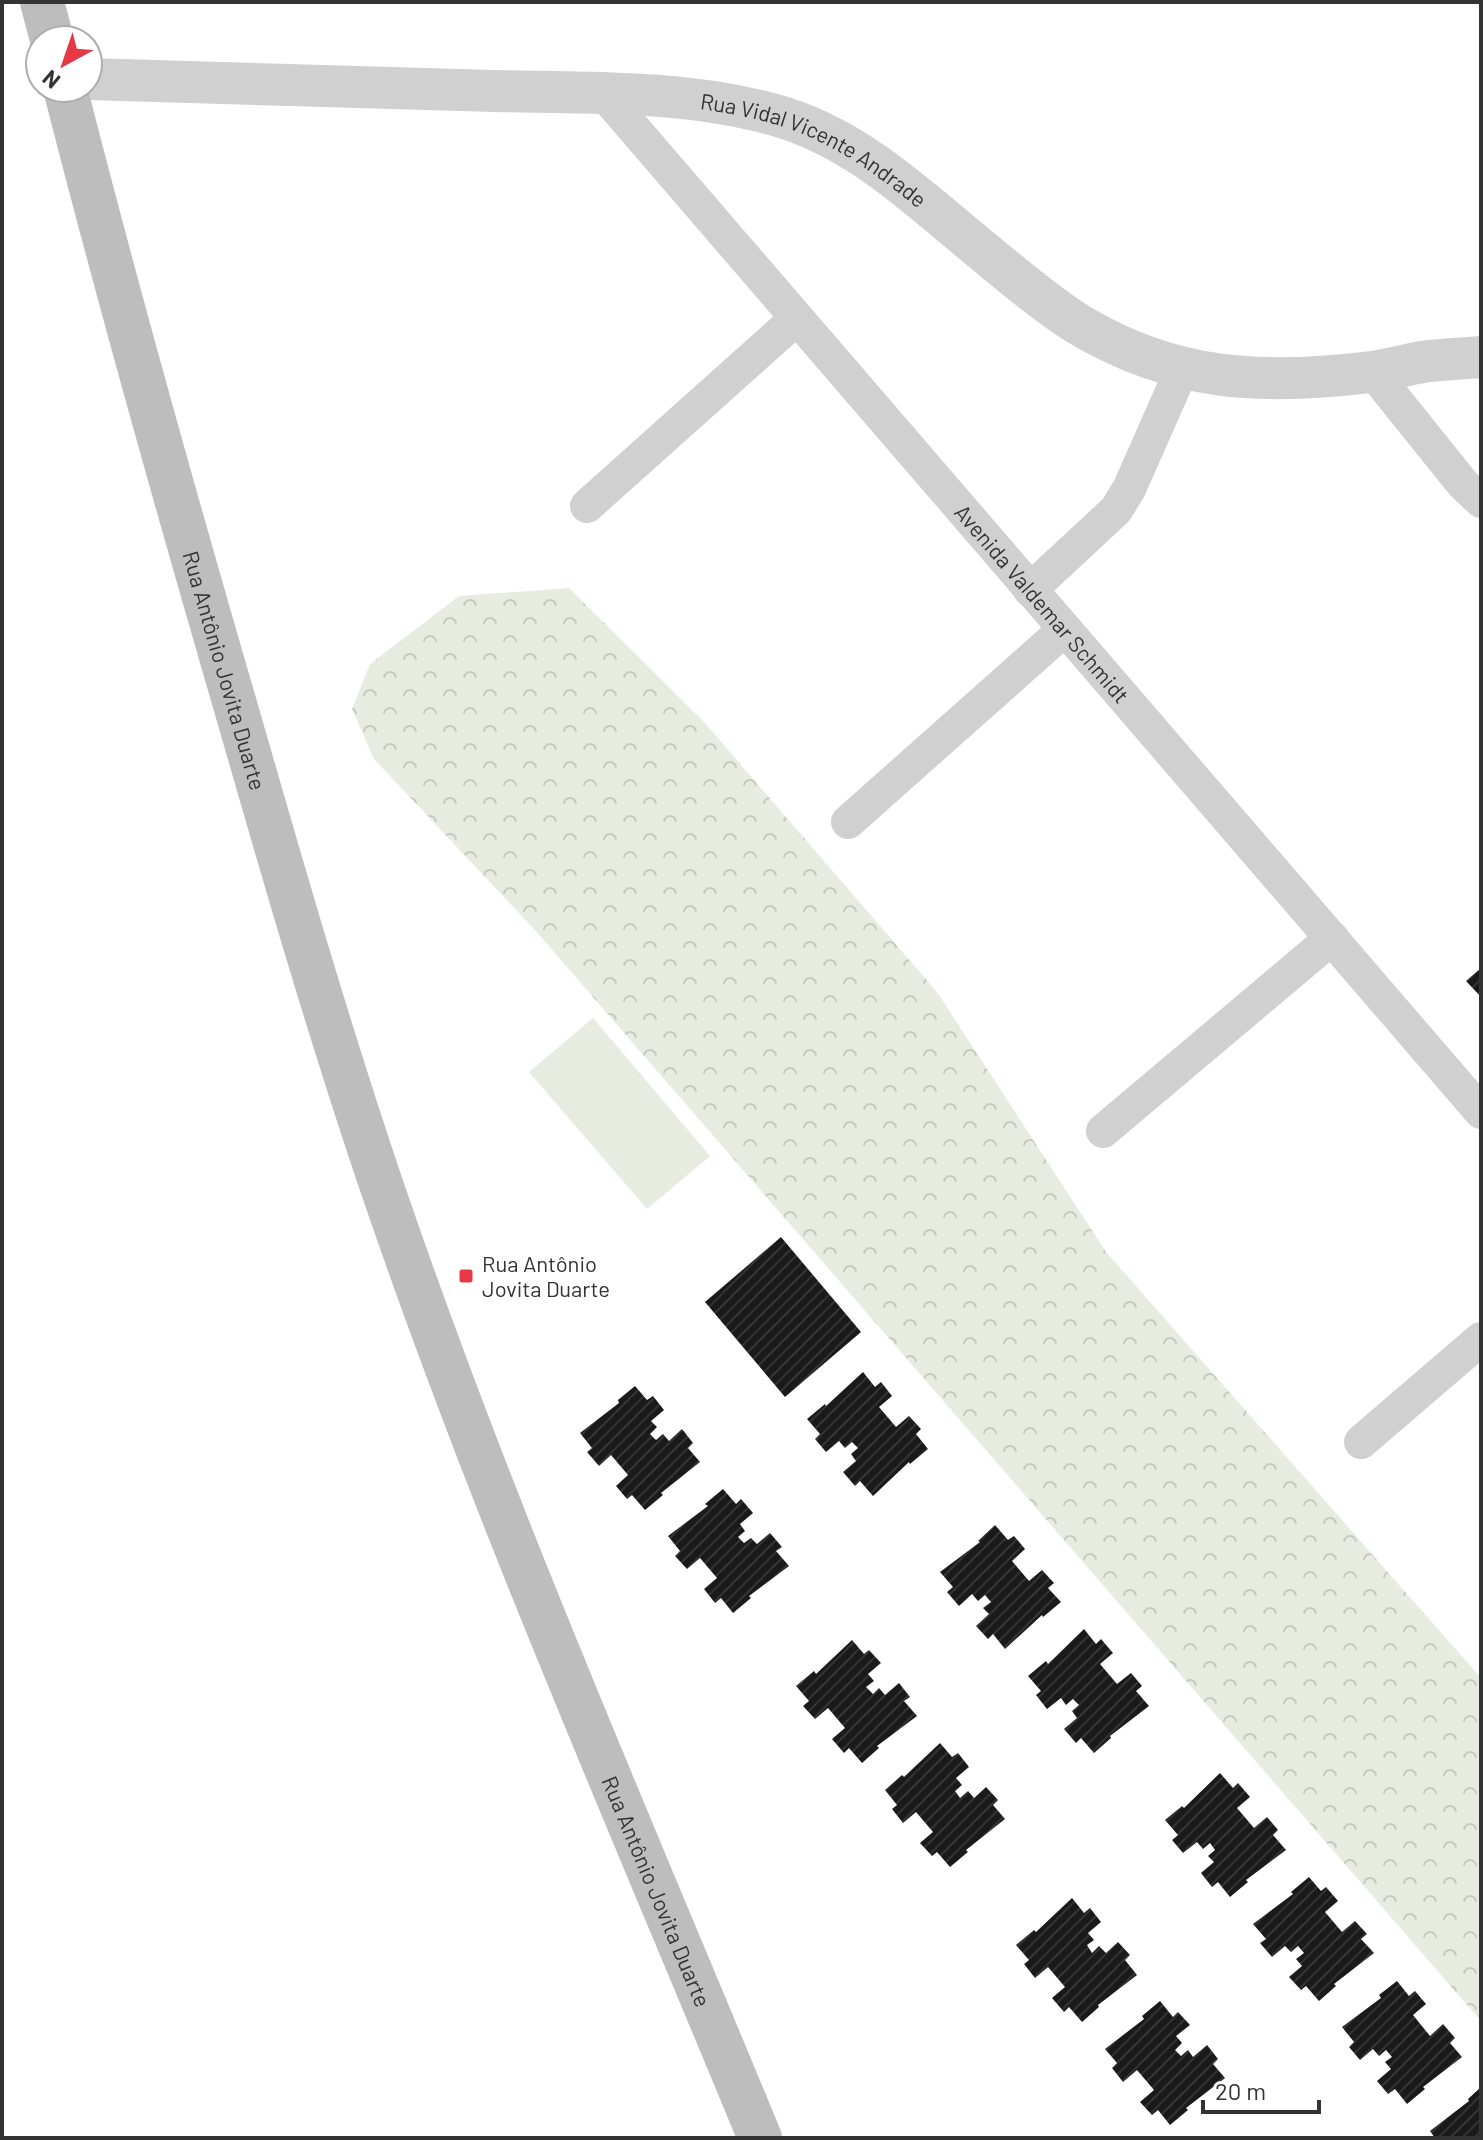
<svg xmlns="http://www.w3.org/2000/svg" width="1483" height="2140" viewBox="0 0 1483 2140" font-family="Barlow,sans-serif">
<defs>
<pattern id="forest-crowns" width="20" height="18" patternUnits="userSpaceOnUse" patternTransform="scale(2)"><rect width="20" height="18" fill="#e6ecdf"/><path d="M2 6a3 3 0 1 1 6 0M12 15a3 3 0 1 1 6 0" fill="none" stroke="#c6cbc0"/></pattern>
<pattern id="building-hatch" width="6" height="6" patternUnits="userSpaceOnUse" patternTransform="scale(2)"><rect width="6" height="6" fill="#1a1a1a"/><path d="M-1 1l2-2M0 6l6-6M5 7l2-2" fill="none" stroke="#333"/></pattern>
</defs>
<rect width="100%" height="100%" fill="#fff"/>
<!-- forest -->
<path fill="url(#forest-crowns)" d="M569,588L704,722L937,992L1106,1252L1481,1678V2021L534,929L374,759L352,709L370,664L459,596Z"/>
<!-- pitch -->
<path fill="#e6ecdf" d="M593,1018L710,1156L647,1209L529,1072Z"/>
<!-- building -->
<path fill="url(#building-hatch)" d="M1481,968V997L1466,981Z
M781,1237L861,1332L785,1397L705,1302Z
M863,1372L875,1387L881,1382L892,1396L879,1407L896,1427L909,1416L921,1429L916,1434L928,1449L910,1464L909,1462L873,1496L860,1481L855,1486L843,1472L856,1461L851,1454L858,1448L852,1442L845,1448L839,1441L826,1452L815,1439L820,1434L807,1419L825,1404L826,1406Z
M635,1386L647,1400L653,1396L664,1410L651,1421L657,1427L650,1434L656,1440L663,1434L669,1441L682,1429L693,1443L688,1448L700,1462L661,1493L663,1495L645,1510L632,1495L627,1499L616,1486L628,1475L611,1455L599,1466L587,1452L592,1448L580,1433L619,1403L618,1400Z
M723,1489L736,1504L741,1499L753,1513L740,1524L745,1531L738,1537L744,1543L751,1538L757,1544L770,1533L782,1547L776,1551L789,1566L749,1596L751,1598L733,1613L721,1598L715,1603L704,1589L717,1578L700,1558L687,1569L675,1556L680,1551L668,1536L708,1506L705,1504Z
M995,1525L1008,1540L1014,1536L1025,1549L1012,1561L1029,1581L1042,1570L1054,1583L1048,1588L1061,1602L1043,1617L1042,1615L1005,1649L993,1634L988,1639L976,1626L989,1614L983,1608L991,1602L985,1595L978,1601L972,1594L959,1606L947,1592L953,1587L940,1572L980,1542L978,1541Z
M1084,1629L1096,1644L1101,1639L1113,1653L1100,1664L1117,1684L1131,1673L1142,1686L1136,1691L1149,1706L1110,1736L1111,1738L1094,1753L1081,1738L1076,1743L1064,1729L1077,1718L1072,1711L1079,1705L1073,1699L1066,1705L1061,1698L1047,1709L1036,1695L1041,1691L1028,1676L1046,1661L1048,1664Z
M852,1640L864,1654L869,1650L881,1663L868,1674L874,1681L866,1687L873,1694L879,1688L885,1695L899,1683L910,1697L904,1701L917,1716L877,1746L879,1748L862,1763L849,1748L844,1753L832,1739L845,1728L828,1708L815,1719L803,1706L809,1701L796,1686L814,1671L816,1674Z
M940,1743L952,1757L958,1753L969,1767L956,1778L962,1785L955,1791L960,1798L968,1791L974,1798L986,1787L998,1800L993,1805L1005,1819L966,1850L968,1852L950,1867L937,1852L932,1856L920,1843L933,1832L916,1812L903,1823L892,1809L897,1805L885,1790L902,1775L904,1777Z
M1220,1773L1233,1788L1238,1783L1250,1797L1237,1808L1254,1828L1267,1817L1278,1830L1273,1835L1286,1850L1246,1880L1248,1882L1230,1897L1218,1882L1212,1887L1201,1873L1214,1862L1208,1856L1215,1850L1210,1843L1203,1849L1197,1842L1183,1853L1172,1840L1178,1835L1165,1820L1182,1806L1184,1808Z
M1309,1877L1321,1891L1326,1887L1338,1901L1325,1912L1342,1932L1355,1921L1367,1934L1361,1939L1374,1953L1334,1984L1336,1986L1319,2001L1306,1986L1301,1990L1289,1977L1302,1966L1296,1959L1304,1953L1298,1946L1291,1952L1285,1946L1272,1957L1260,1943L1266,1939L1253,1924L1293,1894L1291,1892Z
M1072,1898L1084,1913L1090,1908L1101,1922L1088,1933L1094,1940L1087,1945L1092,1953L1099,1946L1106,1953L1118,1942L1130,1955L1125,1960L1137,1975L1098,2005L1099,2007L1082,2022L1069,2007L1064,2012L1052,1998L1065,1987L1048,1967L1035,1978L1024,1964L1029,1960L1016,1945L1034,1930L1036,1932Z
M1397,1981L1409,1996L1415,1991L1426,2004L1413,2015L1430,2036L1443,2024L1455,2038L1450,2043L1462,2057L1423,2087L1425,2089L1407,2104L1395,2089L1388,2094L1377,2081L1391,2069L1385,2062L1392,2057L1386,2050L1379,2056L1373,2049L1360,2060L1349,2047L1354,2042L1342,2027L1381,1998L1379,1995Z
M1160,2001L1173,2017L1178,2012L1190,2025L1176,2036L1182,2043L1175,2050L1181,2056L1188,2050L1193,2057L1207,2045L1218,2059L1213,2064L1225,2078L1186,2108L1188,2110L1170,2125L1158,2110L1152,2115L1140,2102L1154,2090L1137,2070L1123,2082L1112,2068L1117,2063L1105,2049L1144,2019L1142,2016Z
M1481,2087V2138H1435L1430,2131L1469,2101L1468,2099Z"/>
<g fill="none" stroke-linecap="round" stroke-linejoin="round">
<!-- minor -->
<g stroke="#d0d0d0" stroke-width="34">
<path id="s1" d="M604,94L1481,1112"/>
<path d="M1373,372L1463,484L1481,501"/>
<path d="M587,506L796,319"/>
<path d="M1030,590L1116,510L1129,489L1182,369"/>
<path d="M848,822L1064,630"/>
<path d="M1103,1131L1332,938"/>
<path d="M1361,1442L1481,1339"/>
</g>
<!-- tertiary -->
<path stroke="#d0d0d0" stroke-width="42" id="s2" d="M88,79C224,83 360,87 495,91C588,93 685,90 775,115C855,137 916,196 978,247C1010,273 1043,302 1078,324C1174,382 1263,385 1371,372C1388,370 1405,365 1422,362C1441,359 1461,359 1481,357"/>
<!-- secondary -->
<g stroke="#bdbdbd" stroke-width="44">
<path d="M42,2L52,40"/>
<path id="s3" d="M65,88C118,296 176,502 236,708C282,868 328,1028 382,1187C492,1510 630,1823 760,2138"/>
</g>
</g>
<!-- markers -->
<rect fill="#e63946" stroke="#fff" stroke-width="3" x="458" y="1268" width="16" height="16" rx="4"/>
<g text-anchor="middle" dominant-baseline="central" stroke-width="8" stroke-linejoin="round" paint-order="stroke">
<!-- street labels -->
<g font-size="22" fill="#333" stroke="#fff">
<text stroke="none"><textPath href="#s2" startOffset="738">Rua Vidal Vicente Andrade</textPath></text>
<text stroke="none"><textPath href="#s1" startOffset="672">Avenida Valdemar Schmidt</textPath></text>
<text stroke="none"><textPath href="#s3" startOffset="604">Rua Antônio Jovita Duarte</textPath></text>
<text stroke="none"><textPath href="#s3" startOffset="1900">Rua Antônio Jovita Duarte</textPath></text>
</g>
<!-- poi labels -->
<g font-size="22" fill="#333" stroke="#fff" text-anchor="start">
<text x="482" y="1263">Rua Antônio<tspan x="482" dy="25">Jovita Duarte</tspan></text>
</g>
</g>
<!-- border -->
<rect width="1483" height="2140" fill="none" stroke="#333333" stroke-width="8"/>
<!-- north arrow -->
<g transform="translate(64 64) rotate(220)"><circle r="38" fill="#ffffff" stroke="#adadad" stroke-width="2"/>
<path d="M0-6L14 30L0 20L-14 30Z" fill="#e63946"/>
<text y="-12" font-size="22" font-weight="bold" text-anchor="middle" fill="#333333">N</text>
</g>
<!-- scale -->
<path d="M1203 2100v12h116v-12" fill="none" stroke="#333333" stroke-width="4"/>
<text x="1215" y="2100" font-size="24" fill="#333333" stroke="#ffffff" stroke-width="6" paint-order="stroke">20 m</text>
</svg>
